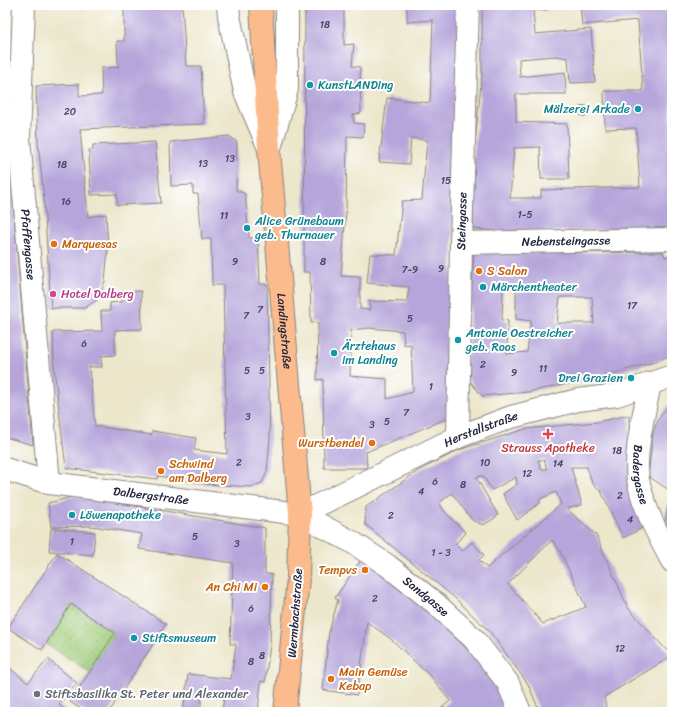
<svg xmlns="http://www.w3.org/2000/svg" width="677" height="717" viewBox="0 0 677 717" font-family="Sriracha,sans-serif">
<defs>
<pattern id="green-dots" width="8" height="8" patternUnits="userSpaceOnUse"><rect width="8" height="8" fill="#a0cc79"/><path d="M2 2h.1M6 6h.1" fill="none" stroke="#8aaf6a" stroke-width="1.8" stroke-linecap="round"/></pattern>
</defs>
<rect width="100%" height="100%" fill="#fff"/>
<filter id="ink" filterUnits="userSpaceOnUse"><feTurbulence type="fractalNoise" baseFrequency=".025" numOctaves="2"/><feDisplacementMap in="SourceGraphic" scale="8" xChannelSelector="R" yChannelSelector="G"/><feConvolveMatrix kernelMatrix="1 2 1 2 8 2 1 2 1" color-interpolation-filters="sRGB"/></filter>
<filter id="wash" filterUnits="userSpaceOnUse"><feTurbulence type="fractalNoise" baseFrequency=".012" numOctaves="4" result="noise"/><feDisplacementMap in="SourceGraphic" scale="16" xChannelSelector="R" yChannelSelector="G"/><feGaussianBlur stdDeviation="0.9" result="paint"/><feColorMatrix in="noise" values="0 0 0 0 0 0 0 0 0 0 0 0 0 0 0 0 0 1.4 0 .05"/><feComposite in="paint" operator="in"/></filter>
<g filter="url(#wash)">
<rect width="100%" height="100%" fill="#ece6ca"/>
<!-- green -->
<path fill="url(#green-dots)" stroke="#61775a" d="M71,604L115,633L90,672L46,644Z"/>
<g id="blocks">
<!-- building -->
<path fill="#b5a5da" fill-rule="evenodd" d="M124,5H182L186,66H201L204,124L80,129L88,217L106,214L108,249L105,281L99,298L85,308H51L43,188L38,143L36,86L79,84V96L102,95L101,68L118,67L117,41H124Z
M305,5H344V45L354,44L352,66L360,67L361,113L353,115L354,123L364,124L363,137L347,136L346,211L341,276L360,277V309L370,310L369,301L407,302L409,287L367,283L370,254L396,255L402,201L422,200L427,140L411,138L409,164L379,162L387,98L430,103L433,20L407,22V5H459L448,418L366,452L367,468H324L323,379L317,380L318,322L311,323L310,272H304ZM369,328L403,331L404,345L411,344L413,392L387,399V379L350,376L351,330Z
M482,5H547V10H533L535,34L591,29L595,82L570,83L568,58L556,56L519,59L520,77L565,72L566,94H516V122L567,124L569,179H541L540,147L514,148L510,198H541V190L640,187L636,128L605,129L604,91H643L638,20L582,25L580,5H668L672,139V229L508,232L474,229L471,183L482,74Z
M5,60L9,61L5,72Z
M229,136L237,142L236,190L245,194L249,238H258L260,284H267L270,438L267,472L262,483L251,487L206,484L158,476L157,479L66,468L54,368L53,332L102,331L101,311H110V303L122,302V291H141L142,329L115,330V355L101,356L102,367H89L95,426L152,435V431L196,438L194,450L227,454L223,285H212L211,239H202L198,194H193V185L171,186L170,142Z
M155,142L161,203L117,205V194L91,195L89,150H93V145Z
M5,165L10,166L33,445L5,437Z
M663,252L665,257L672,255V354L658,361L600,377L528,392L482,396L466,376L474,253ZM503,289H516V319L531,321L527,352L507,354L508,321L502,320ZM560,297H592L594,323H557Z
M672,401V492L648,476L653,433L658,419Z
M629,415L630,480L648,525L623,538L601,491L592,483L587,467H571L582,505L567,509L596,535L628,608L672,656L604,697L607,712H540L528,684L491,633L456,599L365,524L366,507L418,471L459,450L525,429L597,422ZM538,460H544L547,469H541ZM483,476L492,490L516,477L517,484L503,494L517,520L540,503V499L556,492L561,504L487,568L479,560L484,555L472,542L462,551L455,544L466,533L445,512L439,503L452,493L472,520L483,525L492,520L498,515L476,477ZM552,540L560,551L586,607L543,624L508,584Z
M76,496L265,528V574H272L270,645L265,682L261,681L258,712H222L224,697L202,694L200,712H183L188,674L231,679L236,644H230L233,563L139,549L142,534L92,526L51,527L48,503Z
M669,500L672,501V545L664,527Z
M51,528L95,532L93,555L49,551Z
M57,553L166,624L109,712H86L70,702L115,633L71,604L42,650L8,628Z
M363,557L428,611L465,647L489,673L505,697L512,712H437L450,701L433,679L391,639L367,622L357,695L323,690L329,632L338,600L335,598Z
M48,659L77,683L59,705L68,712H5V664L28,683Z"/>
</g>
</g>
<g filter="url(#ink)">
<use href="#blocks" fill-opacity="0" stroke="#878482" stroke-width="1"/>
<g fill="none" stroke-linecap="round" stroke-linejoin="round">
<!-- minor casing -->
<g stroke="#878482" stroke-width="24">
<g id="minor">
<path id="s1" d="M24,5L19,138L49,483"/>
<path d="M228,5L229,16L245,92L268,146"/>
<path d="M270,148L287,89V5"/>
<path id="s2" d="M461,243L672,239"/>
<path id="s3" d="M650,383C645,411 632,457 639,484C645,511 659,537 672,561"/>
<path id="s4" d="M458,437L461,243L468,5"/>
<path id="s5" d="M5,469L49,483L300,514L352,542L387,565L435,603L474,639L508,683L520,712"/>
<path id="s6" d="M300,514L458,437L511,417L578,400L617,395L672,376"/>
</g>
</g>
<!-- major casing -->
<g stroke="#878482" stroke-width="24">
<g id="major">
<path id="s7" d="M261,5L269,149L300,514L298,578L285,712"/>
</g>
</g>
<!-- minor -->
<use href="#minor" stroke="#fff" stroke-width="22"/>
<!-- major -->
<use href="#major" stroke="#fbbb8d" stroke-width="22"/>
</g>
<!-- trees -->
<circle fill="#959b87" cx="584" cy="111" r="6"/>
</g>
<!-- markers -->
<g fill="#0f9aa8" stroke="#fff" stroke-width="1.5">
<circle cx="310" cy="85" r="4"/>
<circle cx="638" cy="109" r="4"/>
<circle cx="247" cy="228" r="4"/>
<circle cx="483" cy="287" r="4"/>
<circle cx="458" cy="340" r="4"/>
<circle cx="334" cy="353" r="4"/>
<circle cx="631" cy="378" r="4"/>
<circle cx="72" cy="515" r="4"/>
<circle cx="134" cy="638" r="4"/>
</g>
<g fill="#e8710a" stroke="#fff" stroke-width="1.5">
<circle cx="54" cy="244" r="4"/>
<circle cx="479" cy="271" r="4"/>
<circle cx="372" cy="443" r="4"/>
<circle cx="161" cy="471" r="4"/>
<circle cx="365" cy="570" r="4"/>
<circle cx="265" cy="587" r="4"/>
<circle cx="331" cy="679" r="4"/>
</g>
<circle fill="#d1479c" stroke="#fff" stroke-width="1.5" cx="53" cy="294" r="4"/>
<path fill="#e0444e" stroke="#fff" stroke-width="1.5" d="M546 428h4v4h4v4h-4v4h-4v-4h-4v-4h4z"/>
<circle fill="#6b7280" stroke="#fff" stroke-width="1.5" cx="37" cy="694" r="4"/>
<g text-anchor="middle" dominant-baseline="central" stroke-width="4" stroke-linejoin="round" paint-order="stroke">
<!-- number labels -->
<g font-size="10" fill="#474363">
<text x="325" y="25">18</text>
<text x="70" y="112">20</text>
<text x="230" y="159">13</text>
<text x="203" y="164">13</text>
<text x="62" y="165">18</text>
<text x="446" y="181">15</text>
<text x="66" y="202">16</text>
<text x="525" y="215">1-5</text>
<text x="224" y="216">11</text>
<text x="235" y="262">9</text>
<text x="323" y="262">8</text>
<text x="441" y="269">9</text>
<text x="410" y="270">7-9</text>
<text x="632" y="306">17</text>
<text x="260" y="310">7</text>
<text x="246" y="316">7</text>
<text x="410" y="319">5</text>
<text x="84" y="344">6</text>
<text x="483" y="365">2</text>
<text x="543" y="369">11</text>
<text x="247" y="371">5</text>
<text x="262" y="371">5</text>
<text x="514" y="373">9</text>
<text x="431" y="387">1</text>
<text x="406" y="413">7</text>
<text x="248" y="417">3</text>
<text x="387" y="422">5</text>
<text x="372" y="425">3</text>
<text x="617" y="451">18</text>
<text x="239" y="463">2</text>
<text x="485" y="463">10</text>
<text x="558" y="464">14</text>
<text x="527" y="474">12</text>
<text x="435" y="482">6</text>
<text x="463" y="485">8</text>
<text x="421" y="492">4</text>
<text x="620" y="496">2</text>
<text x="391" y="516">2</text>
<text x="630" y="520">4</text>
<text x="195" y="537">5</text>
<text x="72" y="542">1</text>
<text x="237" y="544">3</text>
<text x="441" y="553">1 - 3</text>
<text x="375" y="599">2</text>
<text x="251" y="609">6</text>
<text x="620" y="649">12</text>
<text x="262" y="656">8</text>
<text x="251" y="662">8</text>
</g>
<!-- culture labels -->
<g font-size="12" fill="#0d838f" stroke="#fff" text-anchor="start">
<text x="318" y="85">KunstLANDing</text>
<text x="630" y="109" text-anchor="end">Mälzerei Arkade</text>
<text x="255" y="221">Alice Grünebaum<tspan x="255" dy="14">geb. Thurnauer</tspan></text>
<text x="491" y="287">Märchentheater</text>
<text x="466" y="333">Antonie Oestreicher<tspan x="466" dy="14">geb. Roos</tspan></text>
<text x="342" y="346">Ärztehaus<tspan x="342" dy="14">im Landing</tspan></text>
<text x="623" y="378" text-anchor="end">Drei Grazien</text>
<text x="80" y="515">Löwenapotheke</text>
<text x="142" y="638">Stiftsmuseum</text>
</g>
<!-- street labels -->
<g font-size="12" fill="#22223b" stroke="#fff">
<text stroke="none"><textPath href="#s4" startOffset="216">Steingasse</textPath></text>
<text stroke="none"><textPath href="#s2" startOffset="105">Nebensteingasse</textPath></text>
<text stroke="none"><textPath href="#s1" startOffset="240">Pfaffengasse</textPath></text>
<text stroke="none"><textPath href="#s7" startOffset="327">Landingstraße</textPath></text>
<text stroke="none"><textPath href="#s6" startOffset="200">Herstallstraße</textPath></text>
<text stroke="none"><textPath href="#s3" startOffset="93">Badergasse</textPath></text>
<text stroke="none"><textPath href="#s5" startOffset="149">Dalbergstraße</textPath></text>
<text stroke="none"><textPath href="#s5" startOffset="450">Sandgasse</textPath></text>
<text transform="translate(295 613) rotate(-86)">Wermbachstraße</text>
</g>
<!-- food labels -->
<g font-size="12" fill="#c56008" stroke="#fff" text-anchor="start">
<text x="62" y="244">Marquesas</text>
<text x="487" y="271">S Salon</text>
<text x="364" y="443" text-anchor="end">Wurstbendel</text>
<text x="169" y="464">Schwind<tspan x="169" dy="14">am Dalberg</tspan></text>
<text x="357" y="570" text-anchor="end">Tempvs</text>
<text x="257" y="587" text-anchor="end">An Chi Mi</text>
<text x="339" y="672">Main Gemüse<tspan x="339" dy="14">Kebap</tspan></text>
</g>
<!-- hotel labels -->
<g font-size="12" fill="#b23c85" stroke="#fff" text-anchor="start">
<text x="61" y="294">Hotel Dalberg</text>
</g>
<!-- health labels -->
<g font-size="12" fill="#be3a42" stroke="#fff">
<text x="548" y="448">Strauss Apotheke</text>
</g>
<!-- worship labels -->
<g font-size="12" fill="#5b616d" stroke="#fff" text-anchor="start">
<text x="45" y="694">Stiftsbasilika St. Peter und Alexander</text>
</g>
</g>
<!-- margin -->
<rect width="677" height="717" fill="none" stroke="#fff" stroke-width="20"/>
</svg>
